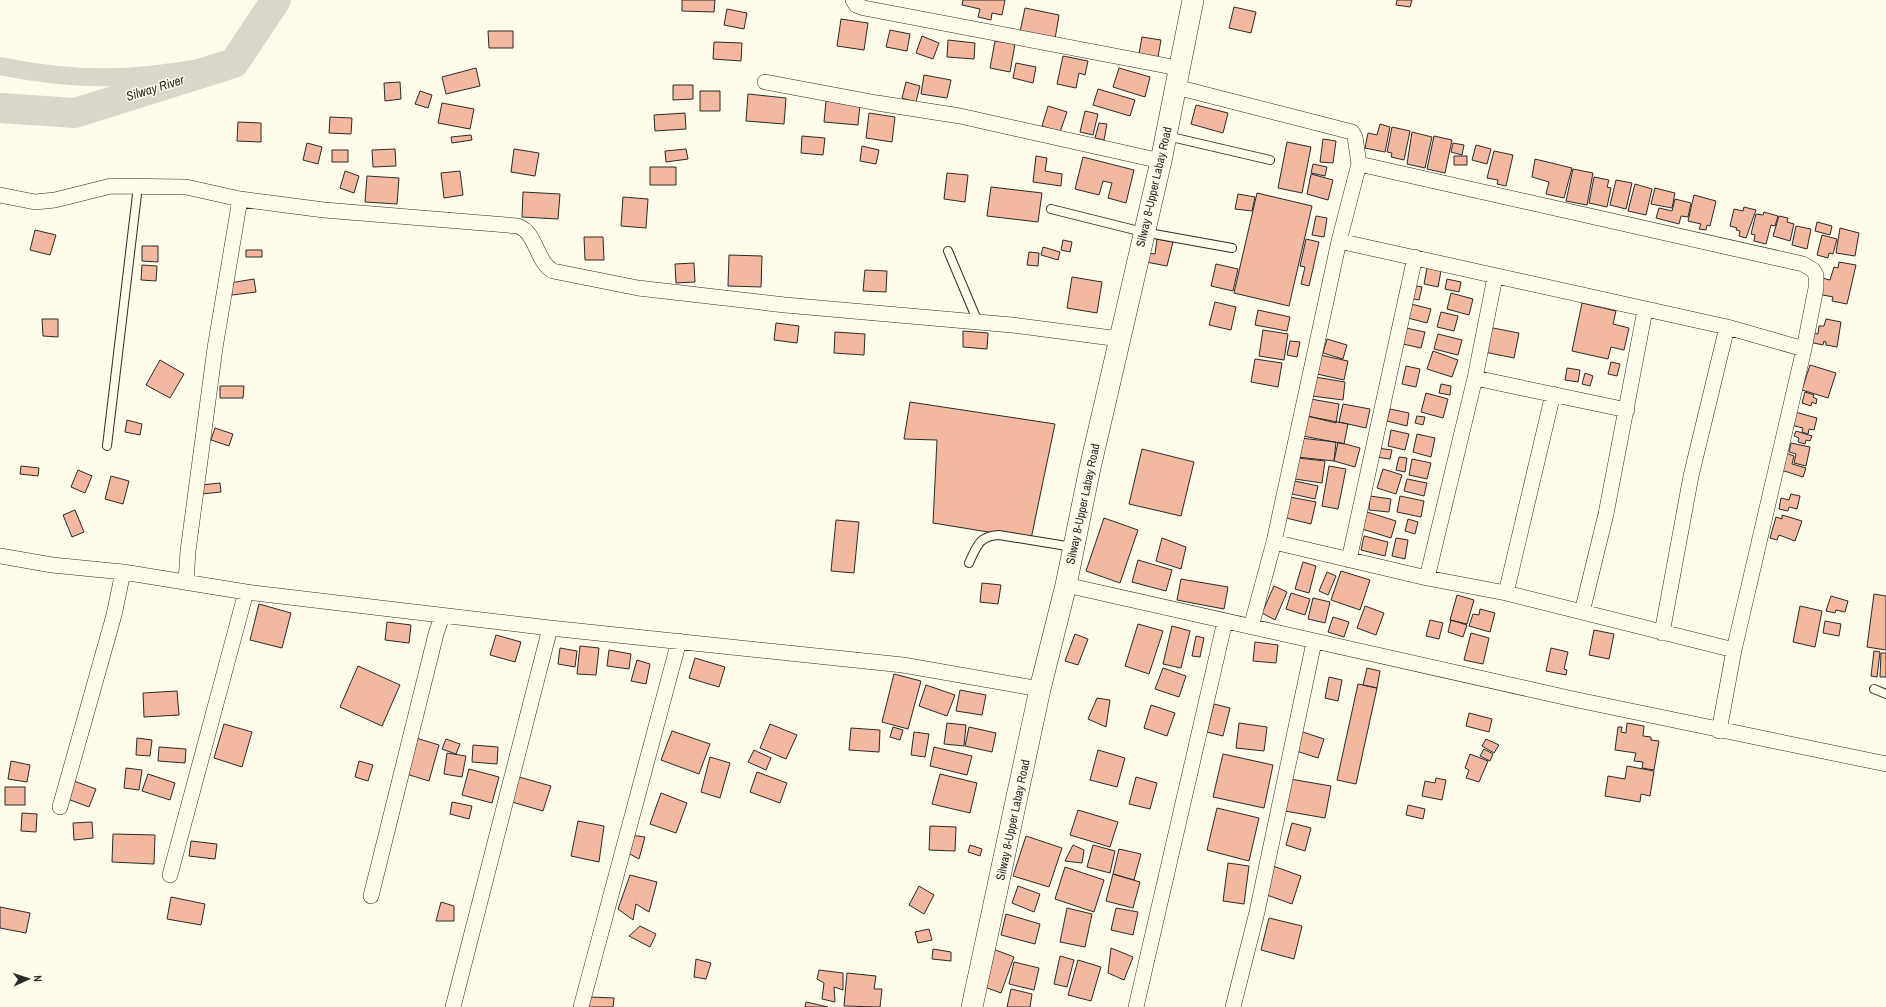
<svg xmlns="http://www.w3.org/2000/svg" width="1886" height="1007" viewBox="0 0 1886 1007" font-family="'Archivo Narrow',sans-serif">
<rect width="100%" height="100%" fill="#fdfbea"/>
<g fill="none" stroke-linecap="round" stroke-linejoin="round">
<!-- canal -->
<path stroke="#d8d7c9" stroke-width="18" d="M0,66C48,76 100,80 149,75C178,72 206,67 234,63"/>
<!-- river -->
<path stroke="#d8d7c9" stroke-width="30" d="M0,108L75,113L234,63L276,0"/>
</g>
<!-- building -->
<path fill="#f2b8a0" stroke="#2b2b2b" d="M682,0H715L714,12L682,11Z
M963,0H1005L1002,15L992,13L991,20L978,17L980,9L962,5Z
M1397,0H1412L1410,7L1396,5Z
M1234,7L1256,12L1251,33L1229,28Z
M1025,8L1059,15L1055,39L1020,32Z
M727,9L747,13L744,29L724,25Z
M841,19L868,23L864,50L837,46Z
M890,30L910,34L907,51L886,47Z
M488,31H513V48H489Z
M922,36L939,43L933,59L916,53Z
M1142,37L1161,40L1158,57L1139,54Z
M948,40L975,43L974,59L947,57Z
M995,41L1015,44L1010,72L990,68Z
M714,42L742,43L741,61L713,59Z
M1063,56L1088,61L1085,75L1079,73L1076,88L1057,84Z
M1016,63L1036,67L1033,83L1013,78Z
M476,68L480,86L446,94L442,77Z
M1119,68L1150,77L1145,97L1113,87Z
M924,75L951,80L947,98L921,94Z
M400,82L401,99L385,101L384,83Z
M906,82L920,86L916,102L902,98Z
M673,85H693V99L673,100Z
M1098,89L1135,100L1130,116L1093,105Z
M420,91L432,95L428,108L415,104Z
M700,91H720V111H700Z
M748,94L786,98L784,124L746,121Z
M826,101L860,104L858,125L824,122Z
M442,103L474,109L470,129L438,123Z
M1196,105L1228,113L1223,133L1191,124Z
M1048,106L1067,112L1060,132L1042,126Z
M1085,111L1098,114L1093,135L1080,132Z
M685,113L686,129L655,131L654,115Z
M869,113L895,117L892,142L866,138Z
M330,117L352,118L351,134L329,133Z
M238,122L261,123V142L237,141Z
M1099,123L1107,124L1104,140L1095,138Z
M1380,124L1390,127L1385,152L1365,148L1368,133L1377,135Z
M1392,127L1410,131L1404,160L1391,157L1392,153L1387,152Z
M1412,132L1432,137L1425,168L1407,164Z
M471,135L472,140L452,143L451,137Z
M802,136L825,138L823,155L801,153Z
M1434,136L1452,140L1445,173L1427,169Z
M1323,139L1336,141L1333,163L1320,162Z
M1287,142L1311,147L1302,193L1278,188Z
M307,143L322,147L318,164L303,160Z
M1453,143L1464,145L1462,155L1451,152Z
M1476,145L1491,149L1487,164L1472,160Z
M862,146L879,150L876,164L860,161Z
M395,149L396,166L373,167L372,150Z
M514,149L539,153L535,176L511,172Z
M686,149L688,159L666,162L665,151Z
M332,150H348V162H332Z
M1494,151L1513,155L1506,186L1497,184L1498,180L1487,178Z
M1036,156L1047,158L1045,171L1062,174L1061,186L1033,182Z
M1454,156H1467V165H1454Z
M1083,157L1134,170L1126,203L1108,198L1112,183L1103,181L1099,195L1075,189Z
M1535,159L1572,168L1564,198L1546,194L1549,182L1532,177Z
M1313,164L1327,167L1325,176L1311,173Z
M650,167H676V185H650Z
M1573,169L1593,173L1587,205L1566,201Z
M345,171L359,176L354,193L340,188Z
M460,171L463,195L444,198L441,173Z
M947,173L968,175L965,202L944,199Z
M1311,174L1333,180L1328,200L1307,194Z
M367,176L399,178L397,204L365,202Z
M1594,177L1609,180L1607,187L1611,188L1607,207L1589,203Z
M1616,180L1632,183L1626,209L1610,205Z
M1635,184L1652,189L1646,215L1628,211Z
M991,187L1042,193L1038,222L987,216Z
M1655,188L1675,193L1672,208L1651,204Z
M523,192L560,194L558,219L522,217Z
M1257,193L1312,206L1289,306L1234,293Z
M1238,194L1255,197L1252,211L1235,209Z
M1694,195L1716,201L1710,226L1707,225L1706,230L1699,229L1701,224L1688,221Z
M623,197L648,199L646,228L621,226Z
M1675,199L1691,203L1688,217L1681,216L1679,224L1656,218L1659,208L1672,211Z
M1744,207L1756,210L1746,238L1739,236L1740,231L1736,230L1737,228L1730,226L1734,209L1743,211Z
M1764,212L1778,216L1775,226L1771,225L1766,244L1754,241L1755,235L1751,234L1756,214L1763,215Z
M1316,216L1327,218L1324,237L1312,235Z
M1779,216L1788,218L1787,222L1794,224L1790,241L1773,236Z
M1817,222L1832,226L1830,235L1815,231Z
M1796,226L1811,229L1807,249L1792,245Z
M1840,228L1859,233L1855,256L1836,253Z
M35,230L56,235L50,255L30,250Z
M1822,235L1837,239L1833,254L1829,253L1828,258L1817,255Z
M584,237H603L604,260H585Z
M1157,239L1173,242L1167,266L1146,262L1147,253L1155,254Z
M1306,239L1319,242L1309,286L1301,284L1305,267L1300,266Z
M1063,240L1072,242L1070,252L1061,250Z
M142,246H158V262L142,261Z
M1043,247L1060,252L1058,260L1041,255Z
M246,250H262V257H246Z
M1029,252L1039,253L1038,266L1027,265Z
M729,255L762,256L761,287L728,286Z
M1839,262L1856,265L1847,304L1832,301L1833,297L1818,294L1822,278L1830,280L1834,267L1838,268Z
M694,263L695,282L676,283L675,264Z
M1216,264L1238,269L1233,291L1211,286Z
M142,265L157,266L156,281L141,280Z
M1427,268L1441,271L1438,287L1424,284Z
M865,270L887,271L886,292L863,291Z
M1072,277L1102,282L1097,313L1067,308Z
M254,279L256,292L232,295L230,283Z
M1447,279L1461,282L1459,292L1445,289Z
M1412,285L1422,287L1419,300L1409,298Z
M1451,293L1473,299L1469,315L1447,309Z
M1215,302L1236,307L1231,330L1209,325Z
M1582,303L1616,311L1613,324L1629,328L1624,350L1611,347L1608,359L1572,351Z
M1411,304L1431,309L1427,323L1408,318Z
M1258,310L1290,317L1287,331L1255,325Z
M1441,312L1458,316L1454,331L1437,327Z
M42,319H58V337L43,336Z
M1826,319L1841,322L1837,347L1826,345V342L1824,341L1823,345L1809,342L1811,333L1818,334L1819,326H1824Z
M776,323L799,326L797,343L774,340Z
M1488,327L1519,333L1514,358L1484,352Z
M1406,328L1425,332L1421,348L1403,344Z
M1263,330L1288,334L1284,360L1259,356Z
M963,331L988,333L987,349L963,347Z
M835,332L865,334L864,355L834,353Z
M1438,334L1462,340L1458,355L1434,349Z
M1327,339L1347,345L1343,359L1323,353Z
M1290,341L1300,342L1297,357L1287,355Z
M1433,351L1458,360L1452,377L1427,369Z
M1320,355L1348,361L1344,380L1317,374Z
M1255,359L1282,363L1278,387L1251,382Z
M160,360L184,374L170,398L146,385Z
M1611,362L1620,364L1617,376L1608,374Z
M1810,365L1836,373L1828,398L1802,390Z
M1406,366L1420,369L1416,387L1402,384Z
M1567,368L1580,370L1578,382L1565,380Z
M1585,373L1593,376L1590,386L1582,384Z
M1315,377L1345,382L1343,400L1312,396Z
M1441,384L1451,386L1450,395L1439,393Z
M220,386H244L243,398H220Z
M1805,392L1814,395L1813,397L1817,399L1816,404L1812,402L1811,406L1802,403Z
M1426,393L1448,399L1443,418L1421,412Z
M1311,399L1339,404L1336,423L1307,416Z
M910,402L1055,424L1031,539L933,523L937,440L904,439Z
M1343,404L1370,409L1366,428L1339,422Z
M1390,409L1409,413L1407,426L1387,421Z
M1795,412L1817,418L1814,430L1809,429L1808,434L1802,432L1803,428L1791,425Z
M1307,416L1348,424L1344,444L1303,436Z
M1417,416L1425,417L1423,425L1415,423Z
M127,420L142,424L140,435L125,432Z
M215,428L233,434L229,446L211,440Z
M1391,430L1409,434L1405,450L1388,446Z
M1796,431L1812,436L1810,441L1806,440L1805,444L1798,442L1799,438L1794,436Z
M1417,434L1435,438L1431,457L1413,452Z
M1300,438L1336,442L1334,461L1297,457Z
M1338,442L1360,448L1355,467L1334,461Z
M1791,443L1810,447L1806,466L1794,463L1796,454L1789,452Z
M1377,448L1392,450L1390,459L1376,457Z
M1142,449L1194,462L1181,516L1129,504Z
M1786,453L1794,456L1792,464L1806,468L1803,477L1781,470Z
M1399,457L1407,458L1405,472L1396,470Z
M1298,458L1325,461L1322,483L1295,479Z
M1412,459L1431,463L1427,479L1409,475Z
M21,466L39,468L38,476L20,474Z
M1329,466L1346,469L1338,509L1322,506Z
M1383,469L1402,475L1396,494L1377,488Z
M78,470L92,476L85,493L71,487Z
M111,476L129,481L123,504L105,499Z
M1407,479L1427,483L1424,496L1404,491Z
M1295,481L1318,486L1315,499L1292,494Z
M220,483L221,492L202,494L201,485Z
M1791,494L1800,496L1797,509L1789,507L1788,511L1779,509L1781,498L1789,500Z
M1370,496L1391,499L1389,512L1369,510Z
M1400,496L1424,501L1421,517L1397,512Z
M1290,497L1316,502L1311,524L1286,518Z
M75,510L84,532L72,537L63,515Z
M1367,512L1396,521L1391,538L1362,529Z
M1782,515L1802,521L1795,541L1779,535L1777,540L1770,538L1776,517L1782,519Z
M1104,518L1138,530L1120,583L1086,571Z
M1408,519L1418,522L1415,534L1405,531Z
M836,520L859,522L854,573L831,571Z
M1364,536L1388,542L1385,556L1361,550Z
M1162,538L1186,547L1181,569L1156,561Z
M1396,538L1408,540L1405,559L1392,556Z
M1138,560L1172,570L1166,591L1132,582Z
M1303,562L1316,566L1309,593L1295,589Z
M1341,571L1370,580L1360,610L1331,600Z
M1327,572L1336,576L1328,595L1319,591Z
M1181,579L1228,587L1224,609L1177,600Z
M982,583L1001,585L998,604L980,602Z
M1274,586L1287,592L1275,620L1262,613Z
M1291,593L1310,599L1305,615L1286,609Z
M1874,594L1886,596V650L1867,647Z
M1457,595L1474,600L1467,624L1450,620Z
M1831,596L1848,601L1845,612L1836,610L1835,613L1826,611Z
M1313,598L1330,602L1325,623L1308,619Z
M259,604L291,613L282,648L250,640Z
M1365,606L1384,613L1376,635L1357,628Z
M1800,606L1822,611L1815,647L1793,642Z
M1480,609L1495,613L1490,632L1469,626L1473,614L1479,615Z
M1333,617L1349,622L1344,637L1328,632Z
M1430,620L1443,623L1439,639L1426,636Z
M1451,620L1467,625L1463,637L1448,632Z
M1825,621L1841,624L1839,636L1823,633Z
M387,622L411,625L409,643L385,640Z
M1138,624L1163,631L1149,674L1125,666Z
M1172,626L1190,631L1181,668L1163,664Z
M1594,630L1614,634L1609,659L1589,655Z
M1471,633L1489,638L1483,664L1464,660Z
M1075,634L1088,639L1078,665L1065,661Z
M496,635L521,642L515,662L490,655Z
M1196,636L1204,638L1200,657L1192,656Z
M1255,642L1278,645L1276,663L1253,661Z
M580,646L599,648L596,675L577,674Z
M560,648L577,651L575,667L558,664Z
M1551,648L1568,652L1564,669L1567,670L1566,675L1546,671Z
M609,650L631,654L629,669L607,666Z
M1874,651L1880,652L1877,677L1871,676Z
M1881,653H1886V677H1880Z
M695,658L725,667L719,687L689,678Z
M637,660L650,664L646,684L631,681Z
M358,666L400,685L382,726L340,707Z
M1163,668L1186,676L1179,697L1155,689Z
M1367,668L1380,671L1377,688L1363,685Z
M894,674L921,681L908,729L882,722Z
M1329,677L1342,680L1338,701L1325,698Z
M1358,684L1377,688L1356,784L1337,780Z
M926,685L955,695L947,716L919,706Z
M960,690L986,695L982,715L956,711Z
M177,691L179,715L144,717L143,693Z
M1097,698L1110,700L1106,727L1088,719Z
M1214,704L1230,708L1223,736L1207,732Z
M1151,705L1175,713L1167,736L1144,728Z
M1469,713L1492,719L1489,732L1466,726Z
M947,723L966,725L964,746L944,744Z
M1239,723L1267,727L1264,751L1236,748Z
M1627,723L1644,726L1643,736L1651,737V740L1659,741L1654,770L1642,768L1643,762L1634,761L1636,753L1615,750L1618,727H1622L1621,732L1626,733Z
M224,724L252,732L242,767L214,758Z
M770,724L797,735L786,759L760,748Z
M893,727L903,730L900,740L890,737Z
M969,727L996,733L992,752L965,746Z
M851,728L880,730L879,752L849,750Z
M672,731L710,744L699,774L661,760Z
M1300,731L1324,739L1318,758L1293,750Z
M914,732L929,734L925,757L911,755Z
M413,737L439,745L429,781L403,773Z
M137,738L152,740L150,756L136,755Z
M446,739L460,744L456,754L442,749Z
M1486,739L1499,745L1494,753L1482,746Z
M473,745L498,747L497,764L472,762Z
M159,747L186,749L185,763L158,761Z
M934,747L972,756L967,775L930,766Z
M1484,749L1493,754L1490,761L1480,756Z
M754,750L771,758L766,770L748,762Z
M1098,750L1125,758L1117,787L1090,780Z
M447,753L466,756L462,777L444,774Z
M1223,754L1273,765L1264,808L1213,797Z
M1470,754L1488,761L1479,782L1466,778L1469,770L1465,768Z
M710,757L730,763L720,798L701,792Z
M11,761L30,765L27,782L8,779Z
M359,761L373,765L368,781L355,777Z
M1627,766L1654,771L1650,796L1641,794L1640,802L1605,796L1608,776L1625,779Z
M126,768L142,770L139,790L124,788Z
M469,769L499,777L492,803L462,795Z
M757,772L787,783L780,803L750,792Z
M148,774L175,783L170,800L142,791Z
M940,774L977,783L970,813L932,804Z
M519,777L551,786L543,811L512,802Z
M1136,777L1157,783L1150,809L1129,804Z
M1436,778L1446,780L1442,800L1422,796L1425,781L1435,783Z
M1290,779L1331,786L1325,818L1285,811Z
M71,780L96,789L89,807L65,798Z
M5,787H25V805H5Z
M661,793L687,803L676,833L650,824Z
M452,802L472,806L469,819L450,814Z
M1408,805L1425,809L1423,819L1406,815Z
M1217,808L1259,818L1249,861L1207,850Z
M1078,810L1118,822L1110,847L1070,835Z
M22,813L37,814L36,832L21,831Z
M578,821L604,826L599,862L571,856Z
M92,822L93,838L74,840L73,823Z
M1292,823L1311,828L1305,851L1286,845Z
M930,826L956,827L955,851L929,850Z
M113,834L155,835L154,864L112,862Z
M629,835L645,837L639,859L626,852Z
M1026,836L1062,848L1049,887L1013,876Z
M191,841L217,844L215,859L189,856Z
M970,845L982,849L980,856L968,852Z
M1073,845L1084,850L1082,863L1065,861Z
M1093,845L1115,851L1110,873L1087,867Z
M1119,849L1141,854L1134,880L1113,874Z
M1228,863L1249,866L1244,904L1223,901Z
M1273,866L1301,876L1292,904L1264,894Z
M1065,867L1104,880L1094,912L1055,899Z
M1113,874L1140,882L1133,908L1106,901Z
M630,875L657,882L649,912L636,904L633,920L618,909Z
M919,886L934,895L924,914L909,905Z
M1018,886L1040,894L1034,912L1012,903Z
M171,897L205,904L201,925L167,919Z
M441,902L454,906V921H436Z
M0,907L30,913L26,933L0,928Z
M1067,908L1092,914L1085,947L1060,942Z
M1116,908L1138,912L1133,935L1111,930Z
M1006,914L1040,924L1035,944L1001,935Z
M1269,918L1302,926L1294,959L1261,950Z
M640,926L656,934L650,947L629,936Z
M929,929L932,940L918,943L915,932Z
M1111,948L1133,957L1124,980L1108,973Z
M933,949L951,952V961L932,959Z
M993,949L1014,957L1001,993L979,985Z
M1060,956L1074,960L1067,987L1054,984Z
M696,959L711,963L706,979L694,977Z
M1078,960L1101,967L1091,1001L1068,995Z
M1014,962L1039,968L1034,990L1009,984Z
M819,970L843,973V990L834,987L835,1002L822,999L824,983L817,979Z
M847,973L876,976L874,989H882L880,1007L844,1006Z
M1011,989L1032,994L1030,1007H1007Z
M591,997L614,998L613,1007H588Z
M806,1002L828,1007H805Z"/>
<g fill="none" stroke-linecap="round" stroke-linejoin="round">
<!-- lane casing -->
<g stroke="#2b2b2b" stroke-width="10">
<path id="lane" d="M1167,136L1270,160
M1051,209L1143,232L1232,248
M948,251L978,322
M107,446L138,186
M969,563C977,546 979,536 999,535L1073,547
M1874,689L1886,694"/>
</g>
<!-- street casing -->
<g stroke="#2b2b2b" stroke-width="16">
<path id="street" d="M853,0L856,5L864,8L1178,68
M765,82L877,103L960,116L1161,161
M1176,87L1352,132L1355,137L1359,164L1339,241L1274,542L1251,627
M1359,164L1803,264L1813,270L1816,275V288L1804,349L1734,650L1719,731
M0,195L35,202L55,200L111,186L186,187L240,199L324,210L518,226C537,233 536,262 553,271L638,288L785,305L1012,325L1120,339
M1339,241L1727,327L1804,349
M1475,378L1627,410
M1274,542L1427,578L1506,593L1734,650
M0,556L52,565L123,572L246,592L550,628L903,665L1040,689
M1349,560L1415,257
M1427,578L1475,378L1495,277
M186,582L188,551L215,348L240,199
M1066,585L1573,699L1886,764
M1506,593L1553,394
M1582,612L1606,514L1645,310
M1662,633L1691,476L1727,327
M60,807L114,615L123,572
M170,875L246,592
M371,896L436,634L442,616
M453,1007L550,628
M581,1007L679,641
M1136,1007L1225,621
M1233,1007L1257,912L1314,642"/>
</g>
<!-- secondary casing -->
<g stroke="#2b2b2b" stroke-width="22">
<path id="secondary" d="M972,1007L1040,689L1066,585L1090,468L1161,161L1193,0"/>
</g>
<!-- lane -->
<use href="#lane" stroke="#fdfbea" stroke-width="8"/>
<!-- street -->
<use href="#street" stroke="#fdfbea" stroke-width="15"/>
<!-- secondary -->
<use href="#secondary" stroke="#fdfbea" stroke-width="21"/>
</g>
<g text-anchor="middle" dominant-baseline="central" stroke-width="3" stroke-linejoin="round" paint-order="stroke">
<!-- street labels -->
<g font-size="12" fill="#2b2b2b" stroke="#fdfbea">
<text transform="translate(1154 187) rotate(-77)">Silway 8-Upper Labay Road</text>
<text transform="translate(1083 504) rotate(-78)">Silway 8-Upper Labay Road</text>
<text transform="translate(1013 820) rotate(-78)">Silway 8-Upper Labay Road</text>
</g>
<!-- water labels -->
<g font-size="13" font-style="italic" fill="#2b2b2b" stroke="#fdfbea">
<text transform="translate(155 88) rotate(-17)">Silway River</text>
</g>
</g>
<!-- north arrow -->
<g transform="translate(28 979) rotate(87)" stroke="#fdfbea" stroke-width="3" paint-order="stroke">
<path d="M0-3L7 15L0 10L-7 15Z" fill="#2b2b2b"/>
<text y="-6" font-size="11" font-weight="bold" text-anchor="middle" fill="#2b2b2b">N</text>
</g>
</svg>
